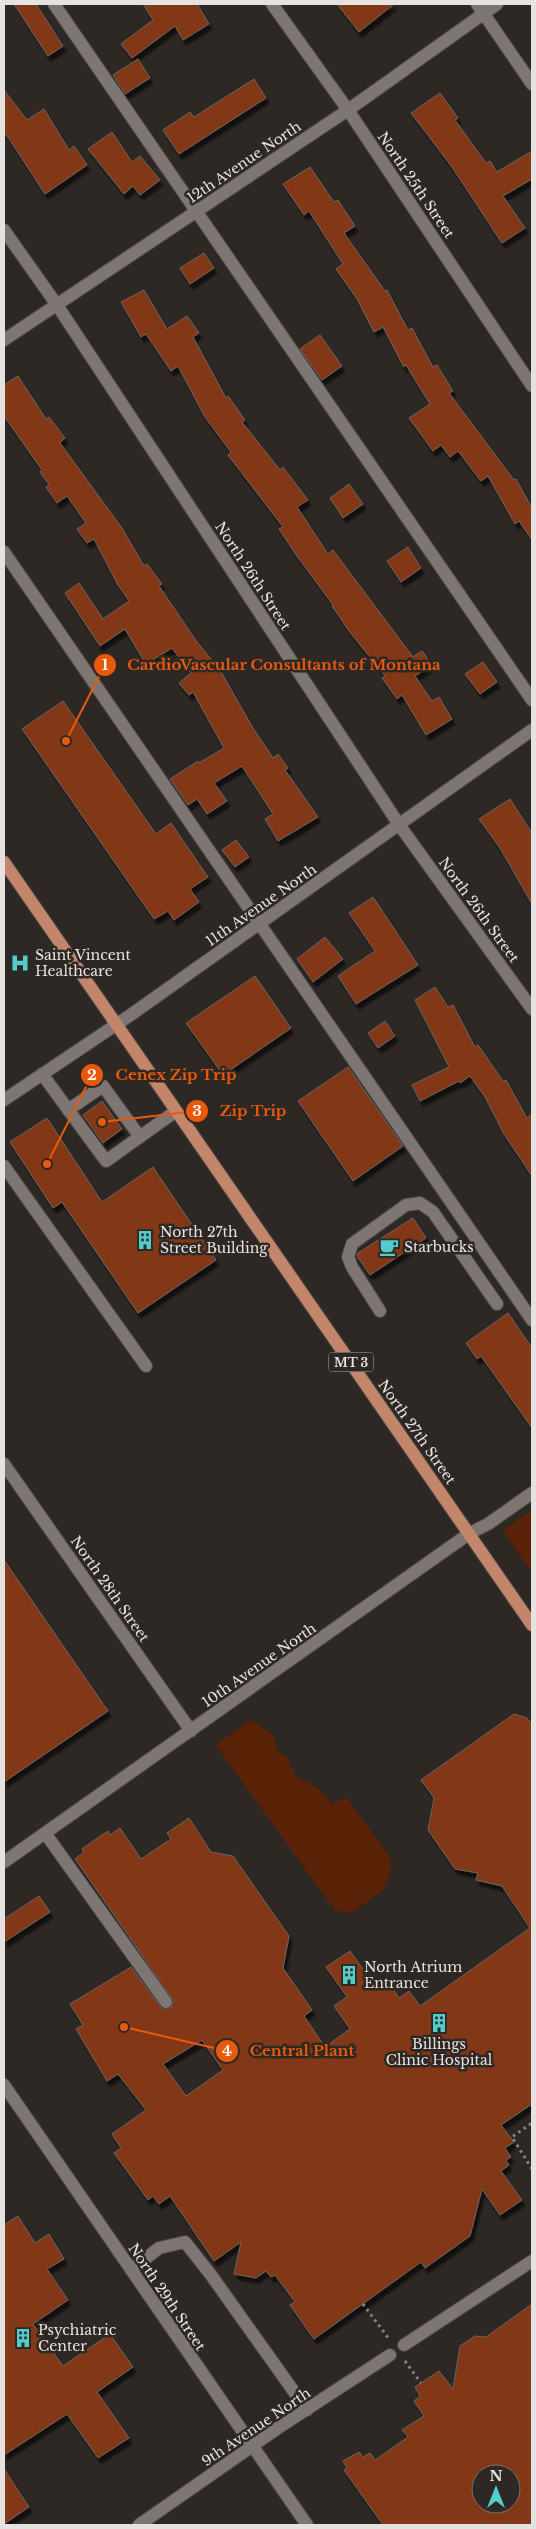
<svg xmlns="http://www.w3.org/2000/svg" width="536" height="2529" viewBox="0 0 536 2529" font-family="'Libre Baskerville',serif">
<defs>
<filter id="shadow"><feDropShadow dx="3" dy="5.5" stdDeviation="1" flood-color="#0009"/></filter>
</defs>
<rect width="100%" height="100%" fill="#2e2825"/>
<!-- green -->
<path fill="#5a2206" d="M532,1510V1573L503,1530Z
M251,1720L273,1735L279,1754L286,1756L296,1776L320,1790L331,1803L347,1798L392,1860L388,1863L392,1868L389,1870L391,1873L387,1876L389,1880L384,1883L387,1887L350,1914L347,1910L343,1912L341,1909L336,1912L216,1745Z"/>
<!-- building -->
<path fill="#823712" stroke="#6d6562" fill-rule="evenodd" filter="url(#shadow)" d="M14,4H36L63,46L48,56Z
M143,4H197L209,24L183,40L175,26L132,58L121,44L153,20Z
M337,4H394L359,32Z
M138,59L150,78L125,94L113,75Z
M254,79L266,98L179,154L163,130L190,112L194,117Z
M4,90L27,120L44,109L69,150L74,146L87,165L45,194L4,131Z
M440,93L458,118L455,120L486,163L490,161L497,172L532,151V179L503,196L525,228L502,243L452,167L411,113Z
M112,132L132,162L140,156L160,180L140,195L133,186L124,194L88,149Z
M310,167L334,202L338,200L355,226L344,233L385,291L387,290L408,330L412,328L433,367L437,365L453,391L449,393L514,480L516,479L532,508V540L519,521L515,524L488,476L481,481L458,451L450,457L441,445L433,451L409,418L430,404L406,365L404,367L383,327L374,332L357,299L336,269L343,264L309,211L304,215L283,184Z
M204,253L214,268L190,284L180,268Z
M144,290L167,329L187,316L199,333L193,337L226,398L228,396L245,420L242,422L280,470L283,467L308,500L297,507L328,554L333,550L413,657L422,651L432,665L415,676L432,701L439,697L452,719L426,735L402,695L397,699L382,678L385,676L349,631L332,606L333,605L297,556L279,529L283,527L228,455L231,452L205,417L178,366L171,371L146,334L141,337L121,302Z
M320,335L342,366L322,380L300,349Z
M18,376L46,419L49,417L65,438L60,443L122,528L144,566L147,564L162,584L159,586L197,642L220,670L253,728L273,758L278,754L288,768L285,770L318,817L278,841L265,819L273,814L242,766L214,783L227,801L207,814L197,799L188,805L170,779L198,761L199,763L224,748L193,692L189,695L179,683L191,673L172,648L146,664L125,629L100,646L65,593L79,583L103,619L129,601L118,585L94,539L87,543L77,529L86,523L67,496L57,503L46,487L49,485L40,472L42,470L4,416V385Z
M349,484L363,504L343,518L330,498Z
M408,547L421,568L401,582L387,561Z
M483,662L497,682L480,694L465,674Z
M63,701L156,834L171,823L208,877L190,889L199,902L174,920L168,911L154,919L22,729Z
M510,799L532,833V904L500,848L479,819Z
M236,840L249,857L235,867L222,850Z
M373,897L418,965L356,1004L338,976L375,951L349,913Z
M325,937L343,959L313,982L297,959Z
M255,976L291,1028L223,1075L186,1023Z
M435,987L448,1007L453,1005L475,1047L478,1045L503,1081L506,1080L527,1118L532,1114V1176L504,1134L485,1097L470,1076L460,1083L459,1081L420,1101L412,1085L449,1067L415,1000Z
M385,1021L395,1036L378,1048L368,1033Z
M348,1067L403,1146L353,1181L298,1101Z
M102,1101L122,1129L103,1143L83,1115Z
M47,1118L102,1202L153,1167L216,1260L138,1313L62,1202L53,1208L10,1142Z
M413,1218L426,1238L370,1275L357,1256L358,1253Z
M508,1313L532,1348V1428L481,1356L477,1359L466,1343Z
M4,1560L108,1711L4,1782Z
M514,1714L527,1718L532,1725V2104L501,2125L514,2142L505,2148L511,2157L506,2160L509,2165L501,2171L522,2200L500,2215L482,2189L470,2236L425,2268L421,2262L314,2339L290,2305L295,2302L275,2275L271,2277L266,2271L256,2278L234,2274L241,2242L214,2261L170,2196L159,2204L153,2196L148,2200L114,2153L121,2148L112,2134L146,2110L118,2074L107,2081L76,2029L83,2025L70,2004L131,1967L162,2009L171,2008L174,2001L75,1859L84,1852L82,1849L96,1839L108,1831L110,1835L120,1828L141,1859L171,1839L167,1833L189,1818L211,1852L233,1856L289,1936L283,1968L312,2010L304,2016L325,2047L350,2029L334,2006L347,1997L326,1967L350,1951L373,1983L379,1979L384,1986L389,1983L399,1998L409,1991L420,2006L530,1928L502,1886L476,1880L478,1873L455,1869L428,1830L434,1798L421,1780ZM202,2040L223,2070L186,2096L163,2064Z
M39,1896L50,1912L4,1942V1919Z
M18,2216L35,2243L49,2234L64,2259L47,2269L68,2300L33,2324L63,2366L110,2334L133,2367L97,2392L129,2438L98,2458L67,2414L4,2455V2225Z
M532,2304V2525H383L344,2470L347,2468L343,2461L359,2452L363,2457L370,2453L375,2460L408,2437L402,2430L424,2416L414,2401L420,2396L415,2387L439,2371L453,2389L460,2346L475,2336L486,2337ZM481,2474H511V2504H481Z
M4,2469L29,2507L4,2524Z"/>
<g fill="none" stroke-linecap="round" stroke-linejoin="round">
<!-- minor casing -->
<g stroke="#4c4745" stroke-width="14">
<path id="minor" d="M54,4L532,700
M272,4L348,110L532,386
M477,4L532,84
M4,230L57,305L400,826L532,1009
M4,340L348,110L497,4
M4,552L532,1320
M42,1074L106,1161L176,1111
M4,1100L132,1014L532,730
M68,1110L103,1086L140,1137
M4,1166L146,1366
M380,1311L352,1267L348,1257L352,1244L406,1205L420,1203L433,1212L497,1304
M4,1464L191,1731
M45,1833L166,2002
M4,1862L470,1533L488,1524L532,1493
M4,2085L307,2525
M131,2270L159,2248L185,2242L211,2275L307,2410
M404,2345L532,2261
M139,2525L278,2428L390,2355"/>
</g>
<!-- major casing -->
<g stroke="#4c4745" stroke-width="14">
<path id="major" d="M4,862L532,1625"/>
</g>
<!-- path -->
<path stroke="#8a8583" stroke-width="3" stroke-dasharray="2.5 4" stroke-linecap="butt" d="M532,2169L512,2137L532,2123
M363,2304L389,2339
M405,2361L421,2383"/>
<!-- minor -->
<use href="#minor" stroke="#7e7673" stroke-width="12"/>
<!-- major -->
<use href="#major" stroke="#c4866b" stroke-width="12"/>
</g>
<!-- icons -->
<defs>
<g id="hospital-bare" transform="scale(1.5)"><path d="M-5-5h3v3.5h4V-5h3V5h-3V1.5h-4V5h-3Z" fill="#53cdcb" stroke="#2e2825" stroke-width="2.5" paint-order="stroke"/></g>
<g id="building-bare" transform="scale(1.5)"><path d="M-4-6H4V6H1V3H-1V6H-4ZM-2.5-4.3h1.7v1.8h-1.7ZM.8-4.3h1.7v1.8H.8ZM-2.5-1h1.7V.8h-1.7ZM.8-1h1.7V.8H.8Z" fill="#53cdcb" stroke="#2e2825" stroke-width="2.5" paint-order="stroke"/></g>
<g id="cafe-bare" transform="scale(1.5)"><path d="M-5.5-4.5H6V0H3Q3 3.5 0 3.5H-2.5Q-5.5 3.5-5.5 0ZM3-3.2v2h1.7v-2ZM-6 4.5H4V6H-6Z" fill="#53cdcb" stroke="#2e2825" stroke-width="2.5" paint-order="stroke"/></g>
</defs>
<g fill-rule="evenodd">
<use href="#hospital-bare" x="20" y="963"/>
<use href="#building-bare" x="145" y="1240"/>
<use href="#cafe-bare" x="389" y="1247"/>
<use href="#building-bare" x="349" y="1975"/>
<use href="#building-bare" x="439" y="2023"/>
<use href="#building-bare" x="23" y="2338"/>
</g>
<g text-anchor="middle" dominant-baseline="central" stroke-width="5" stroke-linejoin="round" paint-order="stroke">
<!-- shield labels -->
<rect fill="#2e2825" stroke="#afaaa8" stroke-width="1" x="328.5" y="1352.5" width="45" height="19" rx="4"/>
<g font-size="12" font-weight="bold" fill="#e6e2e0">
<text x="351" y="1362">MT 3</text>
</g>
<!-- street labels -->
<g font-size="14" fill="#e6e2e0" stroke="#2e2825">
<text transform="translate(244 162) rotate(-34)">12th Avenue North</text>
<text transform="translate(416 185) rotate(56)">North 25th Street</text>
<text transform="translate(253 576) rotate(57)">North 26th Street</text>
<text transform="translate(261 905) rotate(-35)">11th Avenue North</text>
<text transform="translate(479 910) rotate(54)">North 26th Street</text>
<text transform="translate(417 1432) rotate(55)">North 27th Street</text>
<text transform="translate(110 1589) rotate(55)">North 28th Street</text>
<text transform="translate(259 1665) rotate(-35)">10th Avenue North</text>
<text transform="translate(167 2297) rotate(56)">North 29th Street</text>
<text transform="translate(256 2427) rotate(-34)">9th Avenue North</text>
</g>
<!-- poi labels -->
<g font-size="14" fill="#e6e2e0" stroke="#2e2825" text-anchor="start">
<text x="35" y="955">Saint Vincent<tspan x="35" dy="16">Healthcare</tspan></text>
<text x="160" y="1232">North 27th<tspan x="160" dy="16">Street Building</tspan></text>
<text x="404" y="1247">Starbucks</text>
<text x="364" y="1967">North Atrium<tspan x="364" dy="16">Entrance</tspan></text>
<text x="439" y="2044" text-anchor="middle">Billings<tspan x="439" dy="16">Clinic Hospital</tspan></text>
<text x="38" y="2330">Psychiatric<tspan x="38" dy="16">Center</tspan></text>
</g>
</g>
<!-- callouts -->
<path fill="none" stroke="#e8590c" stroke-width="2" d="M66 741L105 665M47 1164L92 1075M102 1122L197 1111M124 2027L227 2051"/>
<g fill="#e8590c" stroke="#2e2825" stroke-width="2">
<circle cx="66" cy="741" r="5"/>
<circle cx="47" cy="1164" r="5"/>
<circle cx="102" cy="1122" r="5"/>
<circle cx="124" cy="2027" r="5"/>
<circle cx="105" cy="665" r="12"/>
<circle cx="92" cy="1075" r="12"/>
<circle cx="197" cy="1111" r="12"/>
<circle cx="227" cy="2051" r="12"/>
</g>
<g font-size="15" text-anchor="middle" font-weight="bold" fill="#fff">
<text x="105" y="670">1</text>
<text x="92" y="1080">2</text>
<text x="197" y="1116">3</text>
<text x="227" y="2056">4</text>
</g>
<g font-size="15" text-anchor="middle" font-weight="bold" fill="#e8590c" stroke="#2e2825" stroke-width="5" stroke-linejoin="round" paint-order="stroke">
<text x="284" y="670">CardioVascular Consultants of Montana</text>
<text x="176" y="1080">Cenex Zip Trip</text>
<text x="253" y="1116">Zip Trip</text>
<text x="302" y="2056">Central Plant</text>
</g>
<!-- border -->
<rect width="536" height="2529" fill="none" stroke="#e6e2e0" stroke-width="10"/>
<!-- north arrow -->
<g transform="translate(496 2489)"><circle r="24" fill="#2e2825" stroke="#787270"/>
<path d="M0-4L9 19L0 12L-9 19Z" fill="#53cdcb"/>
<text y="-8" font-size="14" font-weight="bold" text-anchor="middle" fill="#e6e2e0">N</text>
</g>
</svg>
